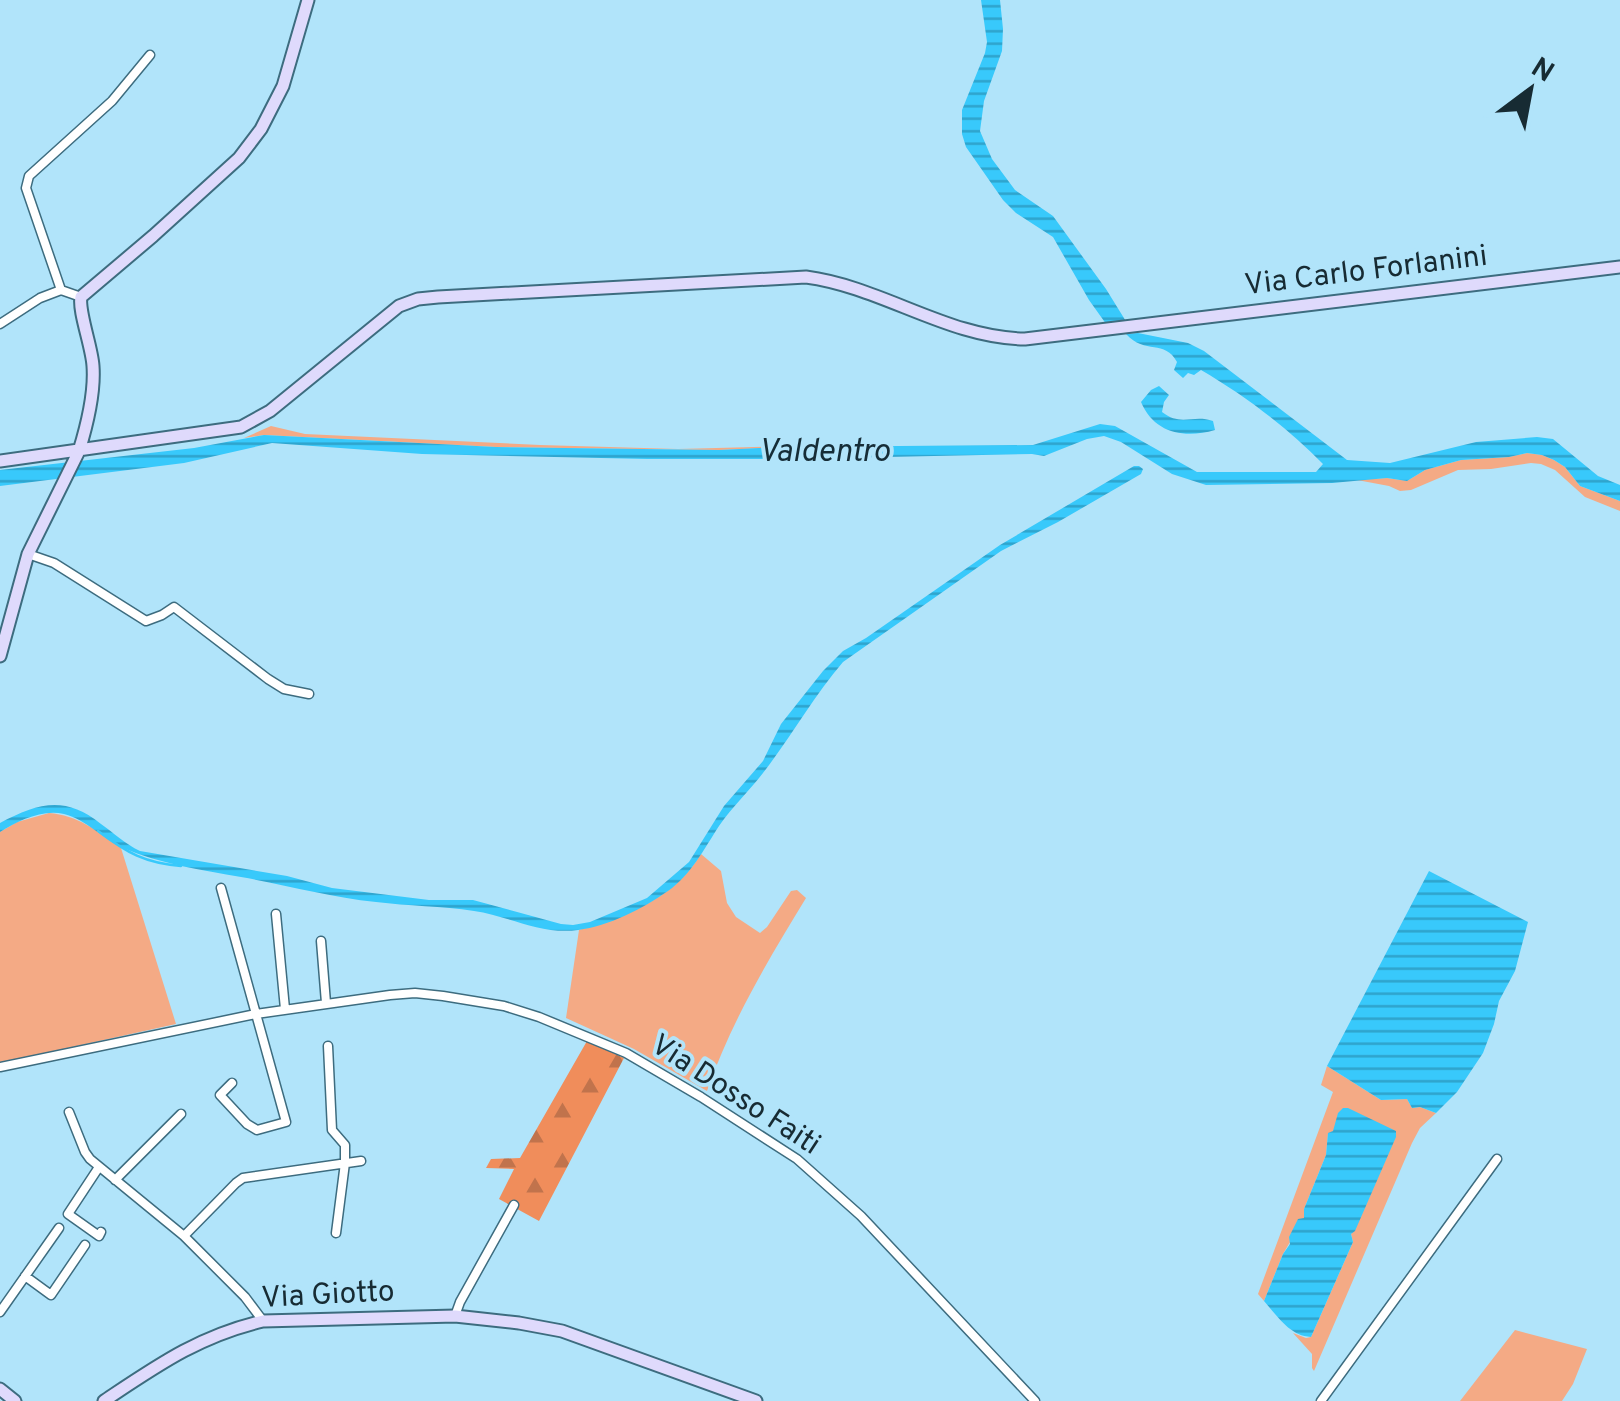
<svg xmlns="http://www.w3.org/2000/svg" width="1620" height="1401" viewBox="0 0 1620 1401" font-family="Overpass,sans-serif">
<defs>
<pattern id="forest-firs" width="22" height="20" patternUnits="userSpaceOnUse" patternTransform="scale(2.5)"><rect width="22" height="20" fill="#f08d5b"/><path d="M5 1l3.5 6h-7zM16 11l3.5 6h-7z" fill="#c1734c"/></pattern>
<pattern id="water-rules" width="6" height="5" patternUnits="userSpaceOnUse" patternTransform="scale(2.5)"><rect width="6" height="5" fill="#38c9fb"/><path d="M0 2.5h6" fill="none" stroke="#2ea3cc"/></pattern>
</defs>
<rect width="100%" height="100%" fill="#b1e4fa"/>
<!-- grass -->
<path fill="#f4aa85" d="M271,426L305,434L540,445L678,449L828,445L719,450L496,447L264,435L244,438Z
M1527,453L1542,455L1554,460L1565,467L1580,486L1620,501V511L1585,497L1555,470L1541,464L1531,463L1491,469L1458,470L1411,490L1400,491L1389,486L1357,480L1387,478L1407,481L1425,470L1461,460L1509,457Z
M49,813C77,815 98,831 121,848L176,1024L0,1063V832L17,822Z
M701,854L721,871L727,903L736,917L760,933L767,927L791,891L797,890L806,898C768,960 731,1022 707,1091L634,1049L566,1018L579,930C626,916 674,899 701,854Z
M1327,1066L1381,1100L1407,1099L1412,1108L1420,1107L1436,1113L1420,1128L1412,1143L1314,1371L1312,1368V1354L1293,1333L1306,1338L1311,1337L1353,1242L1351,1234L1369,1198L1395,1137L1337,1124L1333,1131L1328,1134L1326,1155L1304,1209V1218L1283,1254L1264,1301L1258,1294L1333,1092L1321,1085Z
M1515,1330L1587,1349L1573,1384L1562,1401H1460Z"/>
<!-- forest -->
<path fill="url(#forest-firs)" d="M587,1041L624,1058L539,1221L499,1199L514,1169L486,1168L491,1159L520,1158Z"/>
<!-- water -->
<path fill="url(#water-rules)" d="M981,0H1000L1003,29L1002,51L984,101L980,131L992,159L1015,190L1053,216L1106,289L1127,323L1109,328L1089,300L1053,237L1016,213L1003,200L966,147L962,134V110L985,53L987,42Z
M1138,333L1188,343L1204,351L1347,460L1390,463L1476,442L1537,437L1553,439L1598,476L1620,485V501L1580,486L1565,467L1554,460L1542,455L1527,453L1509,457L1461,460L1425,470L1407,481L1387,478L1332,483L1206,485L1172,474L1121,442L1104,436L1087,439L1044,456L1032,454L790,459H647L422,454L272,443L184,463L0,486V470L194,448L264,435L496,447L719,450L780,447L1033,445L1100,424L1115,426L1197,472H1316L1323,464C1288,428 1244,395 1201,370L1194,375L1188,373L1183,378L1174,370L1177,362C1165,339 1145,355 1126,334Z
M1159,386L1169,395L1164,402L1162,412C1181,427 1193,414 1213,421L1215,430C1184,439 1154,433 1141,402L1151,390Z
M1134,466H1139L1143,469L1141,474L1058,522L1001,551L843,662C813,697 791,737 763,773C749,791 732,807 719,826C704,849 691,875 668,891C642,909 609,926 578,930C541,935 509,916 474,911C442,906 408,906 376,902C330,897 286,885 241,877C202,870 160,864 123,848C103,839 87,820 64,814C42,809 18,821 0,832V823C38,803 65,795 101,824C114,833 125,844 140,851L287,876L332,888L429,900H473L561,924L573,925L590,922L647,898L689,862L724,806L763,761L781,724L823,671L843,651L866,638L1000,545Z
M1429,871L1528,922L1515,971L1499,1001L1494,1024L1483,1053L1457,1092L1436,1113L1420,1107L1412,1108L1407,1099L1381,1100L1327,1066Z
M1343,1108H1348L1396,1131V1137L1355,1231L1351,1234L1353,1242L1311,1337C1290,1336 1278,1317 1264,1301L1283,1254L1290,1244L1289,1237L1298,1219L1304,1218V1209L1326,1155L1328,1133L1333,1131L1338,1113Z"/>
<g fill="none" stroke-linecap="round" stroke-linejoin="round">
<!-- stream -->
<path stroke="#38c9fb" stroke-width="2.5" d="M98,831C127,853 145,863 181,866"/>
<!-- street casing -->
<g stroke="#3d6c7f" stroke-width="11">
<path id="street" d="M61,290L26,188L29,176L112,101L150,55
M0,324L40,298L61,290L81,297
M28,554L54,563L146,621L162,615L174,607L268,679L284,689L309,694
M221,888L286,1122L257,1130L247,1124L220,1095L232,1083
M276,914L285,1009
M321,941L326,1003
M328,1046L332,1130L345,1145V1163L336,1233
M0,1067L256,1014L390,995L415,993L443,996L504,1006L539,1017L626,1053L701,1097L797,1159L861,1216L1035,1401
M69,1112L85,1152L90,1159L184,1236L245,1297L263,1321
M99,1167L68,1214L99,1236L101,1232
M115,1180L181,1114
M184,1236L236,1183L243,1178L361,1161
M25,1276L51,1295L85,1245
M0,1312L59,1228
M455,1316L460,1302L514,1205
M1321,1401L1497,1159"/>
</g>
<!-- secondary casing -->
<g stroke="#3d6c7f" stroke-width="15">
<path id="secondary" d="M0,461L241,427L270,411L399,306L418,299L438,297L806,277C882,287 948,338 1025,339L1620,267
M0,656L28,554L79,451C87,425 95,393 93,366C92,347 78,311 81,297L153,236L239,158L261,129L283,86L308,0
M0,1389L15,1401
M104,1401C158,1365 199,1336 263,1321L455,1316L519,1323L562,1331L756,1401"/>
</g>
<!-- street -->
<use href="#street" stroke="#fff" stroke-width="8"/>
<!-- secondary -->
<use href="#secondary" stroke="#dfdafc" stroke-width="11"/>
</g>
<g text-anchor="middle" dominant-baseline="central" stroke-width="8" stroke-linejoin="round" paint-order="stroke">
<!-- street labels -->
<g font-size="30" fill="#172b33" stroke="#b1e4fa">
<text transform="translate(1366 272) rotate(-7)">Via Carlo Forlanini</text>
<text transform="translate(735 1096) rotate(33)">Via Dosso Faiti</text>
<text transform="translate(328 1296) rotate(-3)">Via Giotto</text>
</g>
<!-- water labels -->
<g font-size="32" font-style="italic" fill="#162d37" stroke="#b1e4fa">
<text x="824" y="453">Valdentro</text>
</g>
</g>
<!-- north arrow -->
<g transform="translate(1530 90) rotate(32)" stroke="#b1e4fa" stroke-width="8" paint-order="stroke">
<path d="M0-8L18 38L0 25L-18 38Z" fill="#172b33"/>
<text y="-15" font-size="28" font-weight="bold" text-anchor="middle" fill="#172b33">N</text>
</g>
</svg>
